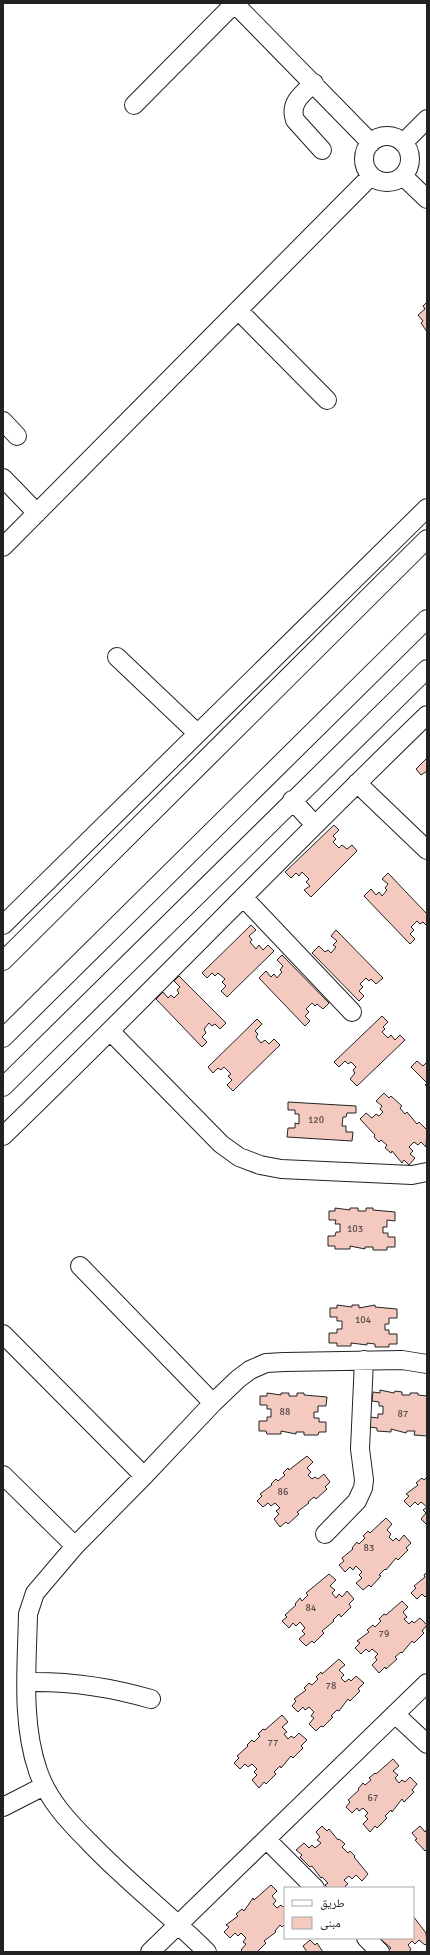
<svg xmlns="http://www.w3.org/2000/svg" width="430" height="1955" viewBox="0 0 430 1955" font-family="Signika,'Noto Naskh Arabic',sans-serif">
<rect width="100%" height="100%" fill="#fff"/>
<!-- building -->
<path fill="#f3c9c0" stroke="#222" d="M427,302V332L421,323L423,321L418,315L425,309L423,306Z
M427,758V771L421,775L416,769Z
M334,825L339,830L333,836L336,839L333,842L339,848L342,845L347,849L352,845L357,851L311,897L304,890L310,886L306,882L309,879L302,872L299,876L296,873L291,878L285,872Z
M388,873L427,914V926L423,922L420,924L417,921L411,927L414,930L410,934L415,939L410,944L364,896L371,889L376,895L379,892L382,896L387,890L385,888L388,884L382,879Z
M251,925L256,930L249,936L252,940L250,942L256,949L259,945L263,950L268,945L274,951L227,997L221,991L226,986L222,982L225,979L218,973L215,976L212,973L207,978L202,973Z
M336,930L383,978L376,984L371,979L369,981L366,978L360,984L363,987L359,991L364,996L359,1001L312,953L319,946L325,952L328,950L331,953L336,947L333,945L337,941L331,936Z
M282,955L329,1003L323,1009L317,1004L315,1006L312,1003L306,1009L309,1012L305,1016L310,1021L305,1026L259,978L266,971L271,977L274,974L277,978L282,972L280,970L283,966L277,960Z
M179,976L226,1023L220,1029L215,1024L212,1026L209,1023L204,1029L206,1033L202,1037L207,1042L202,1047L156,999L163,992L168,998L171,995L174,998L179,993L177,990L180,987L174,981Z
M382,1016L388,1022L383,1027L385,1029L382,1032L388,1038L391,1035L395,1040L400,1035L405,1040L357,1086L350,1079L355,1073L353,1070L356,1067L351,1062L348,1064L345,1061L339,1067L334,1062Z
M257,1019L262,1024L255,1031L258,1034L256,1037L261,1043L265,1040L269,1044L274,1039L280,1045L233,1091L227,1085L232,1080L228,1076L231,1074L224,1067L221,1070L218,1068L213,1073L208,1067Z
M417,1061L423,1066L427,1062V1086L425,1085L427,1083L411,1067Z
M384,1093L389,1098L391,1096L402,1106L400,1108L405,1114L407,1112L417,1124L419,1122L427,1130L426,1147L421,1142L418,1145L414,1142L409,1147L413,1151L410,1154L415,1158L409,1165L404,1160L402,1163L392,1151L391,1153L385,1148L387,1145L381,1140L379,1142L374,1137L375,1135L360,1119L366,1113L372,1118L376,1114L379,1116L383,1112L380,1109L382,1106L376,1101Z
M288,1102L356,1106V1113H347L346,1117H343L342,1126H346V1132H353L352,1141L287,1137L288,1128H295V1123L299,1124V1114H295V1110H288Z
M335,1208L350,1210V1208H358V1211H366V1208H373V1210L395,1212V1221L387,1220V1227H383V1233H388V1237H395V1247H387V1250H373V1247H365V1249L350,1246V1249H335V1246H328V1236H335L336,1232H340V1224H335L336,1220H329V1211H335Z
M337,1305L352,1307V1305H359V1308L375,1305V1307L397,1309V1318H389V1324H385V1330H389V1334H397V1344H389V1347H375V1344L367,1343V1345L351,1343V1346H337V1343H329V1333H337V1329H342V1321H337V1317H330V1308H337Z
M380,1390L394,1393L395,1391L402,1392V1395H410V1393H418V1395L427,1396V1436L414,1435L415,1431H407L406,1433L391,1429V1432L377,1431V1428L369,1427L370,1417L378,1418V1414H383V1406H379V1402L372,1401L373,1392L380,1393Z
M267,1393L281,1395V1393H289V1396H297V1393H304V1395L327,1397L326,1406H318V1412H314V1418H319V1422H326V1432H319L318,1435H304V1432H296V1434L281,1431V1434H267L266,1431H259V1421H267V1417H271V1409H267V1405H260V1396H267Z
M307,1456L313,1462L307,1468L311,1472L308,1475L312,1479L315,1477L318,1479L324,1474L330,1482L325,1487L327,1489L316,1499L314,1497L308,1502L309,1503L297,1512L299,1514L288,1524L286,1522L280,1527L274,1519L279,1514L276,1511L280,1508L275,1503L271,1506L268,1503L263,1507L257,1501L262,1496L260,1494L272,1485L271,1484L276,1479L278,1481L285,1475L283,1473L288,1468L289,1470Z
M427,1477V1525L421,1519L426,1513L423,1510L427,1507L421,1502L418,1505L415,1502L410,1507L404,1501L409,1496L406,1494L418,1485L416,1483L422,1478L424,1480Z
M386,1518L392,1524L387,1530L391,1534L389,1537L393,1541L396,1538L399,1541L404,1535L411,1543L406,1548L408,1550L398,1560L396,1558L386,1570L385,1569L379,1575L381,1576L371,1587L369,1585L363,1590L356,1583L362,1578L359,1575L362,1572L356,1566L353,1570L350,1567L345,1572L339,1565L344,1561L342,1558L353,1549L352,1548L357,1542L359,1544L365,1538L363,1536L368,1531L370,1533Z
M427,1572V1595L425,1597L422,1594L417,1599L411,1593L416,1588L414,1586L425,1577L424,1575Z
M329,1574L336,1580L330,1586L335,1590L332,1593L336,1598L339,1594L342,1597L347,1591L354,1599L349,1604L351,1607L341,1617L339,1614L333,1620L334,1621L322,1631L324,1633L314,1643L312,1641L306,1646L299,1639L305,1634L302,1631L305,1628L300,1622L296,1626L293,1623L289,1628L282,1621L287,1617L285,1615L296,1605L295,1604L300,1598L302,1601L308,1595L306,1593Z
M402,1601L408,1607L403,1612L407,1617L404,1619L409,1624L412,1621L414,1623L420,1618L427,1625L422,1631L424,1633L414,1643L412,1641L402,1653L401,1652L395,1657L397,1659L386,1669L385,1667L379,1673L372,1665L377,1660L375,1657L378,1654L372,1649L369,1652L366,1649L361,1654L355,1648L360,1643L357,1641L369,1632L367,1630L373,1625L375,1627L381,1621L379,1619L384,1614L386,1615Z
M339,1659L345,1665L339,1670L344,1675L341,1678L345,1682L349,1679L351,1681L356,1676L364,1683L358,1689L360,1691L350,1701L348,1699L339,1711L337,1710L331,1716L333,1717L323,1727L321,1726L316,1731L309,1724L314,1718L311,1716L314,1712L309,1707L305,1710L303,1707L298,1712L292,1706L296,1701L294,1699L306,1690L304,1688L309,1683L312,1685L318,1679L316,1677L321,1672L322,1674Z
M282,1715L288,1722L282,1727L287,1732L284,1734L288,1739L291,1736L294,1738L299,1733L307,1740L301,1746L303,1748L293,1758L291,1756L281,1768L280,1766L274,1772L276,1774L266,1784L264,1782L259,1788L252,1780L257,1775L254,1772L257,1769L252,1764L248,1767L245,1764L240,1769L234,1763L239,1758L237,1756L248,1746L247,1745L252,1740L254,1742L260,1736L258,1734L263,1729L265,1730Z
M393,1759L399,1766L393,1771L398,1775L395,1778L399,1783L402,1780L405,1782L410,1777L417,1784L412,1790L414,1792L404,1802L402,1799L392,1812L391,1810L385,1816L387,1818L377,1828L375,1826L370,1832L363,1824L368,1819L365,1816L368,1813L363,1808L359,1811L357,1808L352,1813L346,1807L350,1802L348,1800L359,1790L358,1789L363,1783L365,1785L371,1780L369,1778L375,1773L376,1774Z
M322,1826L327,1831L329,1829L338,1840L339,1839L345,1844L342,1847L348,1853L350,1851L355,1856L354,1857L368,1874L362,1881L356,1875L352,1879L349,1876L344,1880L348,1884L345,1886L347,1888H328L325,1885L328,1883L322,1877L321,1878L312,1866L310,1867L300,1857L302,1855L296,1850L304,1843L309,1848L312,1845L315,1848L321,1843L317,1840L320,1837L316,1832Z
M420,1826L425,1832L427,1829V1849L425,1851L415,1840L417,1839L412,1833Z
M271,1885L277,1891L272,1896L276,1901L273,1904L277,1908L281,1905L283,1907L285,1906V1924L282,1927L280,1925L275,1931L276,1932L264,1941L266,1943L257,1952H243L241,1950L246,1944L243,1942L246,1938L241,1933L238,1936L235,1933L230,1938L224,1932L229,1927L226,1925L238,1916L236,1914L242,1909L244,1911L253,1898L254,1900Z
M413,1916L426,1933L427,1943L425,1945L419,1940L415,1944L412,1941L408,1945L411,1949L409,1952H390L388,1950L391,1948L379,1938H413Z
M310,1940L315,1945L317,1943L323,1952H307L303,1946Z"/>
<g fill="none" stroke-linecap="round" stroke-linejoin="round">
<!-- minor casing -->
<g stroke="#222" stroke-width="20">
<path id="minor" d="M234,3L371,143
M314,83C302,94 289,103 295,120L322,150
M134,105L235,3
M364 159a23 23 0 1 1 46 0a23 23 0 1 1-46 0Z
M403,143L427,119
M403,176L427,199
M238,310L327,400
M3,421L17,436
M3,478L37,513
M3,547L371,176
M117,657L197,733
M357,783L427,850
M292,800L315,825
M243,897L352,1012
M3,925L427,508
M3,961L427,539
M111,1032L221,1144L239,1157L260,1165L281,1169L412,1175L427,1172
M3,1038L427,619
M3,1087L427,669
M3,1136C146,998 284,853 427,715
M80,1266L213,1403
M3,1334L144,1476
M3,1475L75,1546
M325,1534L357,1501L363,1488L364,1480L360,1449L364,1360
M27,1682C70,1681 110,1687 151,1699
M395,1714L427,1744
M3,1807L44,1786
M267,1840L315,1888
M366,1938L380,1952
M150,1952L427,1683
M207,1952C169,1914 126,1881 89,1842C68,1821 48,1800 38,1771C21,1722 27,1666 28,1614L35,1593L75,1546L144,1476L213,1403L238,1379L250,1370L266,1363L284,1362L402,1360L427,1364"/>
</g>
<!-- minor -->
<use href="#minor" stroke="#fff" stroke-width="18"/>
</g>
<g text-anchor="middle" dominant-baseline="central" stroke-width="3" stroke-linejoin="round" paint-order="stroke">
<!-- number labels -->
<g font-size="10" fill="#564c4a">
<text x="316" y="1120">120</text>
<text x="355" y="1229">103</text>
<text x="363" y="1320">104</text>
<text x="285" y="1412">88</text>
<text x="403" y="1414">87</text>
<text x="283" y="1492">86</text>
<text x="369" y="1548">83</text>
<text x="311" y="1608">84</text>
<text x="384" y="1634">79</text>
<text x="331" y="1686">78</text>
<text x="273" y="1743">77</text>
<text x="373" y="1798">67</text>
</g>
</g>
<!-- border -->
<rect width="430" height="1955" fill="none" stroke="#222222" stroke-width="8"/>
<!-- legend -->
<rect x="284" y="1887" width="130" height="52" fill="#ffffff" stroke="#a7a7a7"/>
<rect x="292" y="1900" width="20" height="6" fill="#ffffff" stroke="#a7a7a7"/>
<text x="320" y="1907" font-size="12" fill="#222222">طريق</text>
<rect x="292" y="1917" width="20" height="12" fill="#f3c9c0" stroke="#a7a7a7"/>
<text x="320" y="1927" font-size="12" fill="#222222">مبنى</text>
</svg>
